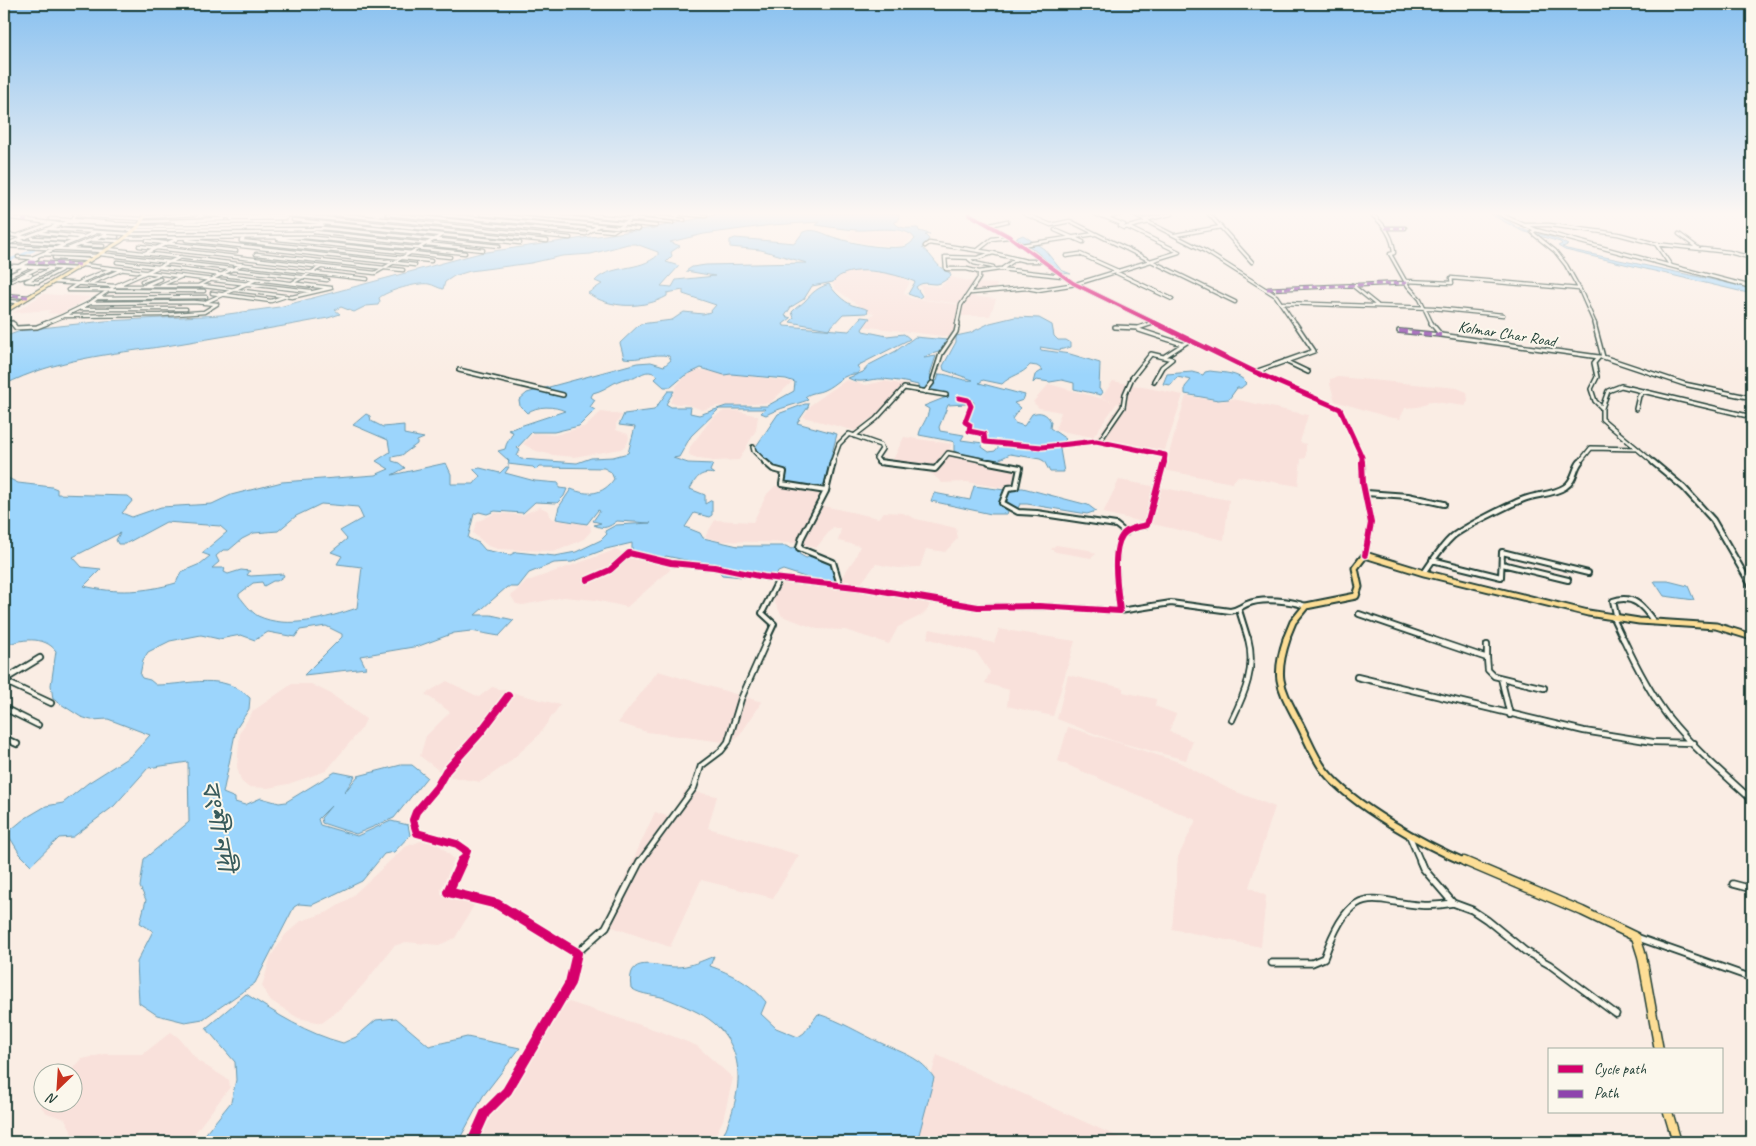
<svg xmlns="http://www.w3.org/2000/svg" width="1756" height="1146" viewBox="0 0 1756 1146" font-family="Caveat,'Noto Sans Bengali',sans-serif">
<rect width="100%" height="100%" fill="#faede4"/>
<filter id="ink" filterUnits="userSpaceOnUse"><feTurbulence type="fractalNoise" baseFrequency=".02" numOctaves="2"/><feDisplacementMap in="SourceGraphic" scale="10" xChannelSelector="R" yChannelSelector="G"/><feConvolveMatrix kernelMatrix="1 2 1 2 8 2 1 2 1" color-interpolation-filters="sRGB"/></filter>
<g filter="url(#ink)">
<!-- built -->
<path fill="#f9e1db" d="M877,228L910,233L913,237L903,246L862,243L849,237V234L855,229Z
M846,270L893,273L910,282L904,293L910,298L962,305L950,337L861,326L874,313L868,312L834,288L832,279Z
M951,277L978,283L997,284L995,291L973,292L969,296L996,299L990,316H962L963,304L922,299L923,295L920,285L940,287Z
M43,294L91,297L60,314L47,313L51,310L13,313Z
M693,369L792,382L770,403L717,406L702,410L689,405L670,403L676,386Z
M1338,377L1457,388L1467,392L1468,401L1465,406L1428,401L1427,404L1418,407L1405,408L1400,419L1388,417L1335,401L1330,384V379Z
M846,380L866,385L884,381L905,385L875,418L868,420L856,431L803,417L812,404Z
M1113,381L1183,395L1164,453L1096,438L1120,404L1101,398Z
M1049,384L1117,403L1093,437L1055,430L1061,412L1039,408L1033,402Z
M1186,396L1221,401L1233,399L1308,415L1300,442L1306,444V458L1301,459L1298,486L1238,476L1232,483L1164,470Z
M724,411H738L758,416L756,430L739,460L713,461L692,457L689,454L690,447L713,417Z
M601,412L622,415L616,424V430L628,434L629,438L627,444L621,449L574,457L553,455L536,451L523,444L534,433L555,435L586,426Z
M904,437L952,444L948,453L1018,469L1015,486L1004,488L967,482L942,483L930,472L891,464Z
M1119,480L1229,500L1224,540L1103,513Z
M775,486L821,491L796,543L720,541L705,537L715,520L753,522L767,494Z
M819,505L878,518L884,512L903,513L916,519L956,528L958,538L945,552L926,549L920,567L898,568L876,564L861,583L839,581L855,558L860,546L838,541L841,529L833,527L816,548L801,543Z
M540,507L549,511L550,517L556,520L590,525L591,531L584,539L559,550L550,551L498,549L488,546L473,533L477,522L495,513L522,515Z
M1056,545L1089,550L1096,554L1091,558L1056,552L1051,549Z
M615,550L670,566V570L627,607L595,600L564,597L523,605L516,604L511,596L525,582Z
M789,576L836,587L862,586L932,597L928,609L922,615L898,627L889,644L845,630L817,629L782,616L771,596L775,585Z
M930,629L994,643L999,629L1075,641L1053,716L1007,706L1009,690L985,683L990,672L977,653L927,638Z
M658,671L762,702L738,738L723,742L647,732L618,723Z
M1068,675L1123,688V692L1156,699L1155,706L1176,714L1169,731L1193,741L1186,760L1114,741L1057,719Z
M447,681L479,697L492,687L560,705L537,737L508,763L488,777L480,782L446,776L420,756L426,736L450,712L425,694Z
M292,684H311L331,694L366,719L362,728L326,771L288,784L268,788L248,787L241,781L237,767L240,732L253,711Z
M1068,727L1179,762L1229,789L1275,807L1249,887L1266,896L1261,947L1172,929L1178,857L1196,820L1058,761Z
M685,790L717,796L708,828L799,855L773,898L701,880L670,947L604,924L655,812L670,817Z
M421,841L437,843L454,859L441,890L447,895L477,900L455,938L439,945L406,942L394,946L363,985L339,1010L322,1023L298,1018L270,1000L262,986L271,956L285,935L301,921L328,912L350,898L405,847Z
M569,1002L662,1032L697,1046L733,1078L723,1120L712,1142H468L486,1106L498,1092L512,1084L555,1010Z
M171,1032L179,1038L198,1061L229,1080L230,1087L188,1142H74L70,1128L65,1119L47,1113L41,1107L43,1104H72V1074L69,1073L82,1059L105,1054H143Z
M937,1055L1129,1142H913Z"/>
<!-- water -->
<path fill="#9cd5fc" stroke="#6a98ac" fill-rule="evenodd" d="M720,214H899L898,221L894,222C900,230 909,228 918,228L919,231L930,234L925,235L929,239L922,248C935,257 935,267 950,273L951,276C947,279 941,284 936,284C927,284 923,281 916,287L922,296L919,298L908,294L915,282C895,273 847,262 833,282L812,286L804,299L791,307L785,316L791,318L783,324L784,326L849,331L861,317L870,318L862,329L863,331L887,336L904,334L910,339L857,366L860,370L857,374C843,373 836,385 824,390C818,393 811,392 805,397L808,400C794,405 779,408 766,415L761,413L765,409H719L691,436L679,457L673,458L688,463L713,464L710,471L714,474C700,471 696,478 690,489L705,495V504L712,500V515L709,517L694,513L685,527L700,533L703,538L738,546H786L791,549L797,546L802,548L799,554L806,558L820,554L834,562L840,571L833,582L808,578L783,570L778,572L773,580L722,575L715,566L666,556L659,560L632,550V543L606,549L572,562L554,563L529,573L518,587H507L475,615H491L514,620L499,636L471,631L454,633L419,646L360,656L366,668L304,675L342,637V634L326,626L300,630L295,637L268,632L255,640L241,635L219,639L201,635L170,641L148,652L143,660L140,675L142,678L150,680L156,685C191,685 222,671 250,698L249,709L236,729L223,793L235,798V802L245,805L261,798L279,803L286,802L335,772L355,776L344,793L358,776L401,765H412L427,777L394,818L356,834L322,823L321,818L331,806L318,819L320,825L357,836L391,821L408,825L410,835L394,852L384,854L362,881L312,905L299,904L294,907L255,983L203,1019L185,1022L157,1015L139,1003L137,962L153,931L140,923L146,900L140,887L144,859L189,822L188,762L148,768L114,806L73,837L59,838L31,865L20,854L7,833L24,819L46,806L63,803L88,783L132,755L150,735L108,719L91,720L81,717L53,699L51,685L56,651C44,635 20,639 4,646V476L18,483L52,487L57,489V494L128,496L133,500L122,513L132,517L161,507L212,504L231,495L282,482L375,475L389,469L376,461L390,452L388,440L353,425L366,414L370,416L371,421L383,427L404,425V434L424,438L417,441V444L402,455L392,457V461L399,463L405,468L392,475L446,463L451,474V484H474L480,476L473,469L480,468L500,473L506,467H509L505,473L535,481L559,483V488L567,489L564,496L557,503L535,502L523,513L495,511L487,514L479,512L474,514L468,538L479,543L485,550L510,555L516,552L555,556L576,552L601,540L607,534L605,531L616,525L651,523L617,521C609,527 604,530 594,525L601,523L593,521L600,511L598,510L587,524L556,519L559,507L571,489C588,496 603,495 614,479L611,472L604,468L539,467L536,470L533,467L508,464L509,461L498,451L505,449C506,442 511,438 513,432L508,430L565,411C555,406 537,405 527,413L520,406L519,400L527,393L637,363L651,362L664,366L671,360L669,356C653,352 640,361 624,358L620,343L640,324L672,320L684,312L703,314L710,312L716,305L683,294V290L667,293V296C645,309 609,309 588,293L602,284L595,281C610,264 640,272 658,255V252L636,244H628L591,254L562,256L531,263L470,271L454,276L445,282L443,289C438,288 434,285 429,284C418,282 386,291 379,298L380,301L378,305L366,306L354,312L341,307L335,310L340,314L328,318C274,328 220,337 166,346C111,354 55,359 4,385V337L23,330L105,321L221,315L279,307L480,253L653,228ZM820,222L816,225C829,227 843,229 856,230C870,231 907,224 915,239C912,242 907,247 902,247C882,249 856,244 836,238C825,235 815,227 803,232L795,243L735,238L730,240V247L761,250L807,263L706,265L692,267L686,271L715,276L676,280L672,287L661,286L679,266L666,262L672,256L671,252L680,246L670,242L704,234L772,225ZM701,368L724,375L731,374L786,379L795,382L794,391L767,406H726L699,415L690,413L691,407H671L666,404L674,391H668L654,410L624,414L619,425L635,427L628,453L613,457L591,458L577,463L521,459L517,456L520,450L517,448L532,432H554L579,426L595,410L590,407L595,400L591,397L593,393C610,389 616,377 634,378C642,374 648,368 658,376L655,379L664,387H671L684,376ZM321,504L358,507L363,518L340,531L347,539L331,552L342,556L337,564L362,567L357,608C327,618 288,630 258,616C251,612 244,602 239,596V594L253,583L262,582L264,586L273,581H277L284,576L283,574L251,576L247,575L250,571L241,570L228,574L224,572L225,568H212L219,562L216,556L223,550H229L242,539L254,533L278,531L296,516ZM166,522L220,526L227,532L202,553L210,556L200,564L181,572L176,583C145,592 116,594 84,586L101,569L82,567L73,557L120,533L116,540L118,544H125Z
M1490,214C1502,214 1509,223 1519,228C1535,235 1553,235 1568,245L1562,247L1567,249L1752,288V294L1565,250L1558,246L1562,244L1560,242L1522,231Z
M1023,235L1044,249L1061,270L1071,274L1061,273L1032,248L1016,238Z
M829,284C834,292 843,301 852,305C858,307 863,307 868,310L867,313L843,314L829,329L790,322L794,318L792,312C796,307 801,305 805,301C813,292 817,288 829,284Z
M1015,317L1039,318L1052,325L1054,336L1058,340H1066L1071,343V347L1059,350L1040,347L1041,350L1070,354L1100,363L1099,389L1103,392L1101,395L1074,389V383L1062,380L1050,382L1036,380L1033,383L1035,375L1043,370L1037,366L1030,365C1022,375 1011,375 1002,384L983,380L979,383L1025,395L1023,400L1014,403L1020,408L1012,419L1015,423L1024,426L1032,414C1040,411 1047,413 1051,422L1050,428L1066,439L1063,442L1043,446L988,441L985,433L971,430L972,424L969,422L974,402L968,398L958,396L957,398L967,402L966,404L948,405L939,427L940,431L964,435L961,440L983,443L982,447L989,452L995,451L1000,445L1036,449L1056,446L1060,449L1064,472H1050L1044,461L1040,459L1010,454L998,460L989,459L957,453L954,451V442L951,441L919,435C920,427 928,419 929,409L924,406L949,396L931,389L935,384L933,382L925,390L918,389V385C906,382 895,380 883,379C870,378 860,385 848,378L863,372L869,365L896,351L915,337L947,340L948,342L942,351L928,355L924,358L936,356L930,374L932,380L937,381L939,374C951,374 962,382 973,380L944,370L943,366L956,342V336L970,333L990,323Z
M1210,371C1223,373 1238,372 1247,383L1241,388H1237L1229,399L1218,400L1185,394V387L1191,380L1177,377L1171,385L1163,384L1167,374L1192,372L1203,375L1205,372Z
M805,404H809L808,407L797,423L837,434L824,484L821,486L785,484L787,471L773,467L755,448L778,414Z
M974,486L1005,490L1000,501L1001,506L1008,511L1007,514H991L931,501L934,493L970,500Z
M1014,488H1023L1088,505L1096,511L1087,514L1027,504H1020L1018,508L1008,504L1007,497Z
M1654,581H1668L1688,586L1694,600L1664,596Z
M714,956L710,966C730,973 753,985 766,1002L761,1014L776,1028L798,1037L804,1033L818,1014C841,1021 859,1033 881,1043C902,1053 921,1057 934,1078L917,1142H720C739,1103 751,1056 714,1023C701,1012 684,1006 670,1000C657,994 642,996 631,988C626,953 655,967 676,967C689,967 702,961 714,956Z
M246,994C278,1015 306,1033 343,1043L356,1037L376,1020L396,1018L429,1046L467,1037L520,1048L483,1096L458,1142H199L231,1102L236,1080L235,1062L206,1028Z"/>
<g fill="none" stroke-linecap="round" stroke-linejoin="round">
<!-- canal -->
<path stroke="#9cd5fc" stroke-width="2.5" d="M4,267L7,261L34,250L24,248"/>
<!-- minor-far4 casing -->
<g stroke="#1f3d34" stroke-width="5">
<path id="minor-far4" d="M15,214L28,216
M205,214L229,217L292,215L547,241
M334,214L570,238
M387,214L586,234L599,225
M432,214L613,231L638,214
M481,214L638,229
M526,214L656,226
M576,214L672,223
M627,214L684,220
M682,214L706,216
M969,214L1010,237L1073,283L1157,324
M1095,214L1105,217
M1120,214L1105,217L1124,225L1120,226L1124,228L1149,222
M1132,214L1205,251L1276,296L1295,324
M1209,214L1252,262
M1371,214C1384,224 1393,237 1394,253L1390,254L1408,286L1420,299L1432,324
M1499,214L1536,230L1532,232L1535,235L1555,251L1566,265L1580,290L1595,324
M75,215L143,219
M4,217L58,224
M144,217L196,214
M50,219L68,220
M231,219L286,218
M72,220L114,223
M293,220L520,243
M1144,220L1171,214
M69,222L139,225
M141,222L224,219
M176,223L279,222
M4,225L8,227
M62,225L134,230
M990,225L1007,221
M1526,225H1549L1618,234L1656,244L1729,252L1752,258
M138,227L322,225
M1127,227L1179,252L1150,261
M322,228L499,246
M1385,228H1405
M50,229L130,234L312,233
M134,230L321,229
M1055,230L1083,242
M1536,230L1671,266L1656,244
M314,232L483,250
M41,233L81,237
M4,234L24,237
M1679,234L1699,249
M19,235L50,224
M1175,235L1221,227
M104,236L117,237
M245,237L241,241L431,261
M31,238L74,240
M125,238L304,237L465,253
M278,239L450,257
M93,240L121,241
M186,240L415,265
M19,241L62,244
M147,241L236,251
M4,245L72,220L75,214
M80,245L103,246
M1021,245L1095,234
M4,246L105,251
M139,246L375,273L442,235
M925,246L929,243L993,253
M68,249L106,234
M108,249L367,279
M978,250L992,239L1008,237
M145,253L177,239
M42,254L97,256
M100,254L327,280
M256,254L403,270
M1066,256L1080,254L1118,271
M18,257L32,258
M181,257L115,286L90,303L63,316L161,315L204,312L217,304
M54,258L90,260
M969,259L974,263L993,267
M1151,261L1235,302
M29,262L83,265L310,291
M12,266L77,269
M1671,266L1752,287
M1003,268L1016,259
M111,269L84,280L68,290L204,291
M979,272L1000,269L1062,276
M1115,272L1172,299
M4,273L37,258H32L94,233
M4,278L27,267
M20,278L31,275
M26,281L38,282L61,270
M26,281L51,269
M142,281L157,276
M1406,281L1452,283L1451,278L1579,289
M54,282L115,286H203L292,297L331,288L117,262
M91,283L121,270
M292,283L321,267
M4,284L38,268
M146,285L160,279
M161,285L180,277
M1352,285L1377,305
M198,286L243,264
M1268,289L1406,283
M212,293L271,301L286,296
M971,293L1027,288L1038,290L1076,284L1151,261L1070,221L1051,225L1025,214
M4,295L29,297
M98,298L206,297
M4,301L20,302
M206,302L257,279
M90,303L194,302L217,304
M1283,303L1433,308L1503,315
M81,309H186
M4,321L14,324
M44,324L63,316
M957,324L961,305L979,278V272L967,269H946L945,257L977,258L993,253L1026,261H1041
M1150,324L1156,322"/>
</g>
<!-- minor-far3 casing -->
<g stroke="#1f3d34" stroke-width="6">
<path id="minor-far3" d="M12,323L16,328L37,327L47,323
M1155,323L1255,372L1340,409L1362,457V463
M1431,323L1441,335L1599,357
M1594,323L1603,357H1599L1594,363L1597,377L1591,389L1595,401L1602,408V419L1654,463
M1115,327L1138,328L1153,323
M1139,330L1182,344
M1399,331L1441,335
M1165,356L1190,340
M1603,357L1684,384L1752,398
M1285,361L1308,372
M459,370L563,395
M1255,372L1314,351L1295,323
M933,379L941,354L956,332L958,323
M925,392L932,383
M959,398L968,400L971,406L965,422L970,425L969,431L984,434L985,442L1042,447L1096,441L1165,455L1164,463
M1602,408L1608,391L1621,386L1752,417
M1636,409L1639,396L1644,391
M854,436L876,419L904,388L946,395
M1099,442L1123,407L1125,394L1132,378L1151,354L1172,359L1162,367L1154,381
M753,447L754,451L766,463
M832,463L839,444L849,434L880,445L882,449L876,458L880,463
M940,463L948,453L995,463
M1579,463L1591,448L1638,449"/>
</g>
<!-- minor-far2 casing -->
<g stroke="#1f3d34" stroke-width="8">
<path id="minor-far2" d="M765,462L773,469L784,472L782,484L826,491L802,537L799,548L833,562L840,585
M879,462L935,469L941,462
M989,462L1020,468L1016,487L1008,488L1002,503L1018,512L1037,513L1116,525L1126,533
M1362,462L1363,484L1371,523L1365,555
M1653,462L1684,488L1713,520L1752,587
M826,491L833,462
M1366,493L1408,496L1444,504
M1432,560L1501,577L1502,552L1588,573
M1502,564L1568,580
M1424,573C1433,560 1441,547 1452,537C1462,528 1511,504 1524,499C1537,494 1553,495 1565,487C1575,481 1574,469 1580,462
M587,580L610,570L629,553L671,563L714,567L764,577L865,588L978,607L1039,606L1120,611C1118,593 1111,551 1122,536C1127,528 1139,527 1147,525L1164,462
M1239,610L1248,639
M1120,611L1171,603L1230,611C1238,610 1240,607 1247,604C1263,597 1291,601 1306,606
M1359,614L1432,639
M1613,618L1623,639
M1617,619L1613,601C1633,594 1643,606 1654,622
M767,639L774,624L762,613L779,579"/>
</g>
<!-- minor-far1 casing -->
<g stroke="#1f3d34" stroke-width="8">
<path id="minor-far1" d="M1428,638L1487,658L1488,670L1494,676L1544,688
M1623,638C1636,666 1650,693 1669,718C1693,748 1724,774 1752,800
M1487,645V658
M1357,677L1584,731L1653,742L1694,743
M1501,678L1510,715
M4,680L40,658
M4,681L51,703
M4,708L38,725
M1232,720C1245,693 1256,668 1248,638
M4,738L17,744
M1409,835L1421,863
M462,863L467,851L457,844L417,833L413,820L416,812L437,787L446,771L480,733L508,696
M639,863L694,788L701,766L721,751L728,742L741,699L768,638"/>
</g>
<!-- minor casing -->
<g stroke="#1f3d34" stroke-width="9">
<path id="minor" d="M462,861L448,892L497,904L577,953L570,983L507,1091L485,1113L472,1142
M1420,861L1423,868L1453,903L1472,910L1487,920L1525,951L1550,965L1616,1014
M1733,884L1752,889
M1636,937L1752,978
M577,953L606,927L640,861
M1272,963H1312L1324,958C1358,861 1381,917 1453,903"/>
</g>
<!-- major-far2 casing -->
<g stroke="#1f3d34" stroke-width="9">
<path id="major-far2" d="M1286,639L1293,622L1306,606L1356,596L1359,587L1355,568L1365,555L1424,573L1588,613L1639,621L1716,626L1752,637"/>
</g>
<!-- major-far1 casing -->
<g stroke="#1f3d34" stroke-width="10">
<path id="major-far1" d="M1287,638C1273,679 1281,688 1299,723C1307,738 1314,757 1324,770C1352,806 1425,845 1467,863"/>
</g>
<!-- major casing -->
<g stroke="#1f3d34" stroke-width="11">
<path id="major" d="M1464,861L1582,911L1636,937L1642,956L1659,1050
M1668,1112L1677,1142"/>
</g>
<!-- highway casing -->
<g stroke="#1f3d34" stroke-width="5.5">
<path id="highway" d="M4,312L121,241L138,227L146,214"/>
</g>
<!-- minor-far4 -->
<use href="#minor-far4" stroke="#fbf7ec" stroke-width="2.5"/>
<!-- minor-far3 -->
<use href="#minor-far3" stroke="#fbf7ec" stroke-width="3"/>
<!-- minor-far2 -->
<use href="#minor-far2" stroke="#fbf7ec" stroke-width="4"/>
<!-- minor-far1 -->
<use href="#minor-far1" stroke="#fbf7ec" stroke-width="4.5"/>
<!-- minor -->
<use href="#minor" stroke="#fbf7ec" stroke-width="5.5"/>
<!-- major-far2 -->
<use href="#major-far2" stroke="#fdde96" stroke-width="5"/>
<!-- major-far1 -->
<use href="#major-far1" stroke="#fdde96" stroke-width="6"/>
<!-- major -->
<use href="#major" stroke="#fdde96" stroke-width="8"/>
<!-- highway -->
<use href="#highway" stroke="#fdde96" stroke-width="3"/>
<!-- quiet-far1 -->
<path stroke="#8e44ad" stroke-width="3" stroke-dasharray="6 3" stroke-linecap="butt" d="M22,219L27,220
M1385,228H1405
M29,262L83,265
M1267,289L1406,283
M4,295L29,297"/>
<!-- quiet -->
<path stroke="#8e44ad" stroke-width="4" stroke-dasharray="8 4" stroke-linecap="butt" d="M1399,331L1441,335"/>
<!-- cycleway-far4 casing -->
<g stroke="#fbf7ec" stroke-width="5.5">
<path id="cycleway-far4" d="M969,214L1010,237L1073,283L1157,324"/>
</g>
<!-- cycleway-far3 casing -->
<g stroke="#fbf7ec" stroke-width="8">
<path id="cycleway-far3" d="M1155,323L1255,372L1340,409L1362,457V463
M959,398L968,400L971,406L965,422L970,425L969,431L984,434L985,442L1042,447L1096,441L1165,455L1164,463"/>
</g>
<!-- cycleway-far2 casing -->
<g stroke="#fbf7ec" stroke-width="9">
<path id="cycleway-far2" d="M1362,462L1363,484L1371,523L1365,555
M587,580L610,570L629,553L671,563L714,567L764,577L865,588L978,607L1039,606L1120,611C1118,593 1111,551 1122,536C1127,528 1139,527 1147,525L1164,462"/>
</g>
<!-- cycleway-far1 casing -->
<g stroke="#fbf7ec" stroke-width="11">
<path id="cycleway-far1" d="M462,863L467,851L457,844L417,833L413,820L416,812L437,787L446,771L480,733L508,696"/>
</g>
<!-- cycleway casing -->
<g stroke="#fbf7ec" stroke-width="13">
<path id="cycleway" d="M462,861L448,892L497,904L577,953L570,983L507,1091L485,1113L472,1142"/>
</g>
<!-- cycleway-far4 -->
<use href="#cycleway-far4" stroke="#d6006c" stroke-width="4"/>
<!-- cycleway-far3 -->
<use href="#cycleway-far3" stroke="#d6006c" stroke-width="5"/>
<!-- cycleway-far2 -->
<use href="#cycleway-far2" stroke="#d6006c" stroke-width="6"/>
<!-- cycleway-far1 -->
<use href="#cycleway-far1" stroke="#d6006c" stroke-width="8"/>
<!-- cycleway -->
<use href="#cycleway" stroke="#d6006c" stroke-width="10"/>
</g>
</g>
<!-- sky -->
<linearGradient id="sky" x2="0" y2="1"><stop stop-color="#89c1f0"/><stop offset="0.57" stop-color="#fdf7f3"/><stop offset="1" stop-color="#fdf7f3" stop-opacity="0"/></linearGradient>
<rect width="1756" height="375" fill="url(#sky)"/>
<g text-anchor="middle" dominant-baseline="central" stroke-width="4" stroke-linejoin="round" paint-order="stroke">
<!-- far-street labels -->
<g font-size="16" fill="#1f3d34" stroke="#fbf7ec">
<text transform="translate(1507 334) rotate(9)">Kolmar Char Road</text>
</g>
<!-- near-water labels -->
<g font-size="25" font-style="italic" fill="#385b5c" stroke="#fbf7ec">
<text transform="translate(218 826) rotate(79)">বংশী নদী</text>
</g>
</g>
<!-- margin -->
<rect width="1756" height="1146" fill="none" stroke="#fbf7ec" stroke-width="20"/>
<rect x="10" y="10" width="1736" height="1126" fill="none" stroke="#1f3d34" stroke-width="2" filter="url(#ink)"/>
<!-- legend -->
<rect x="1548" y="1048" width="175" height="65" fill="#fbf7ec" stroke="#a3ada2"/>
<rect x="1558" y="1065" width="25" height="8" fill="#d6006c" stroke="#a3ada2"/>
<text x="1594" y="1074" font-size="15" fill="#1f3d34">Cycle path</text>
<rect x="1558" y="1090" width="25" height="8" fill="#8e44ad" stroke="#a3ada2"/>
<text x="1594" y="1098" font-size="15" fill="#1f3d34">Path</text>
<!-- north arrow -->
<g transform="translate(58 1088) rotate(205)"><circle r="24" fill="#fbf7ec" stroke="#a3ada2"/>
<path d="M0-4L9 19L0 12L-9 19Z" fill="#c8321e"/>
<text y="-8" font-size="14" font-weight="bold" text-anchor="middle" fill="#1f3d34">N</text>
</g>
</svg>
